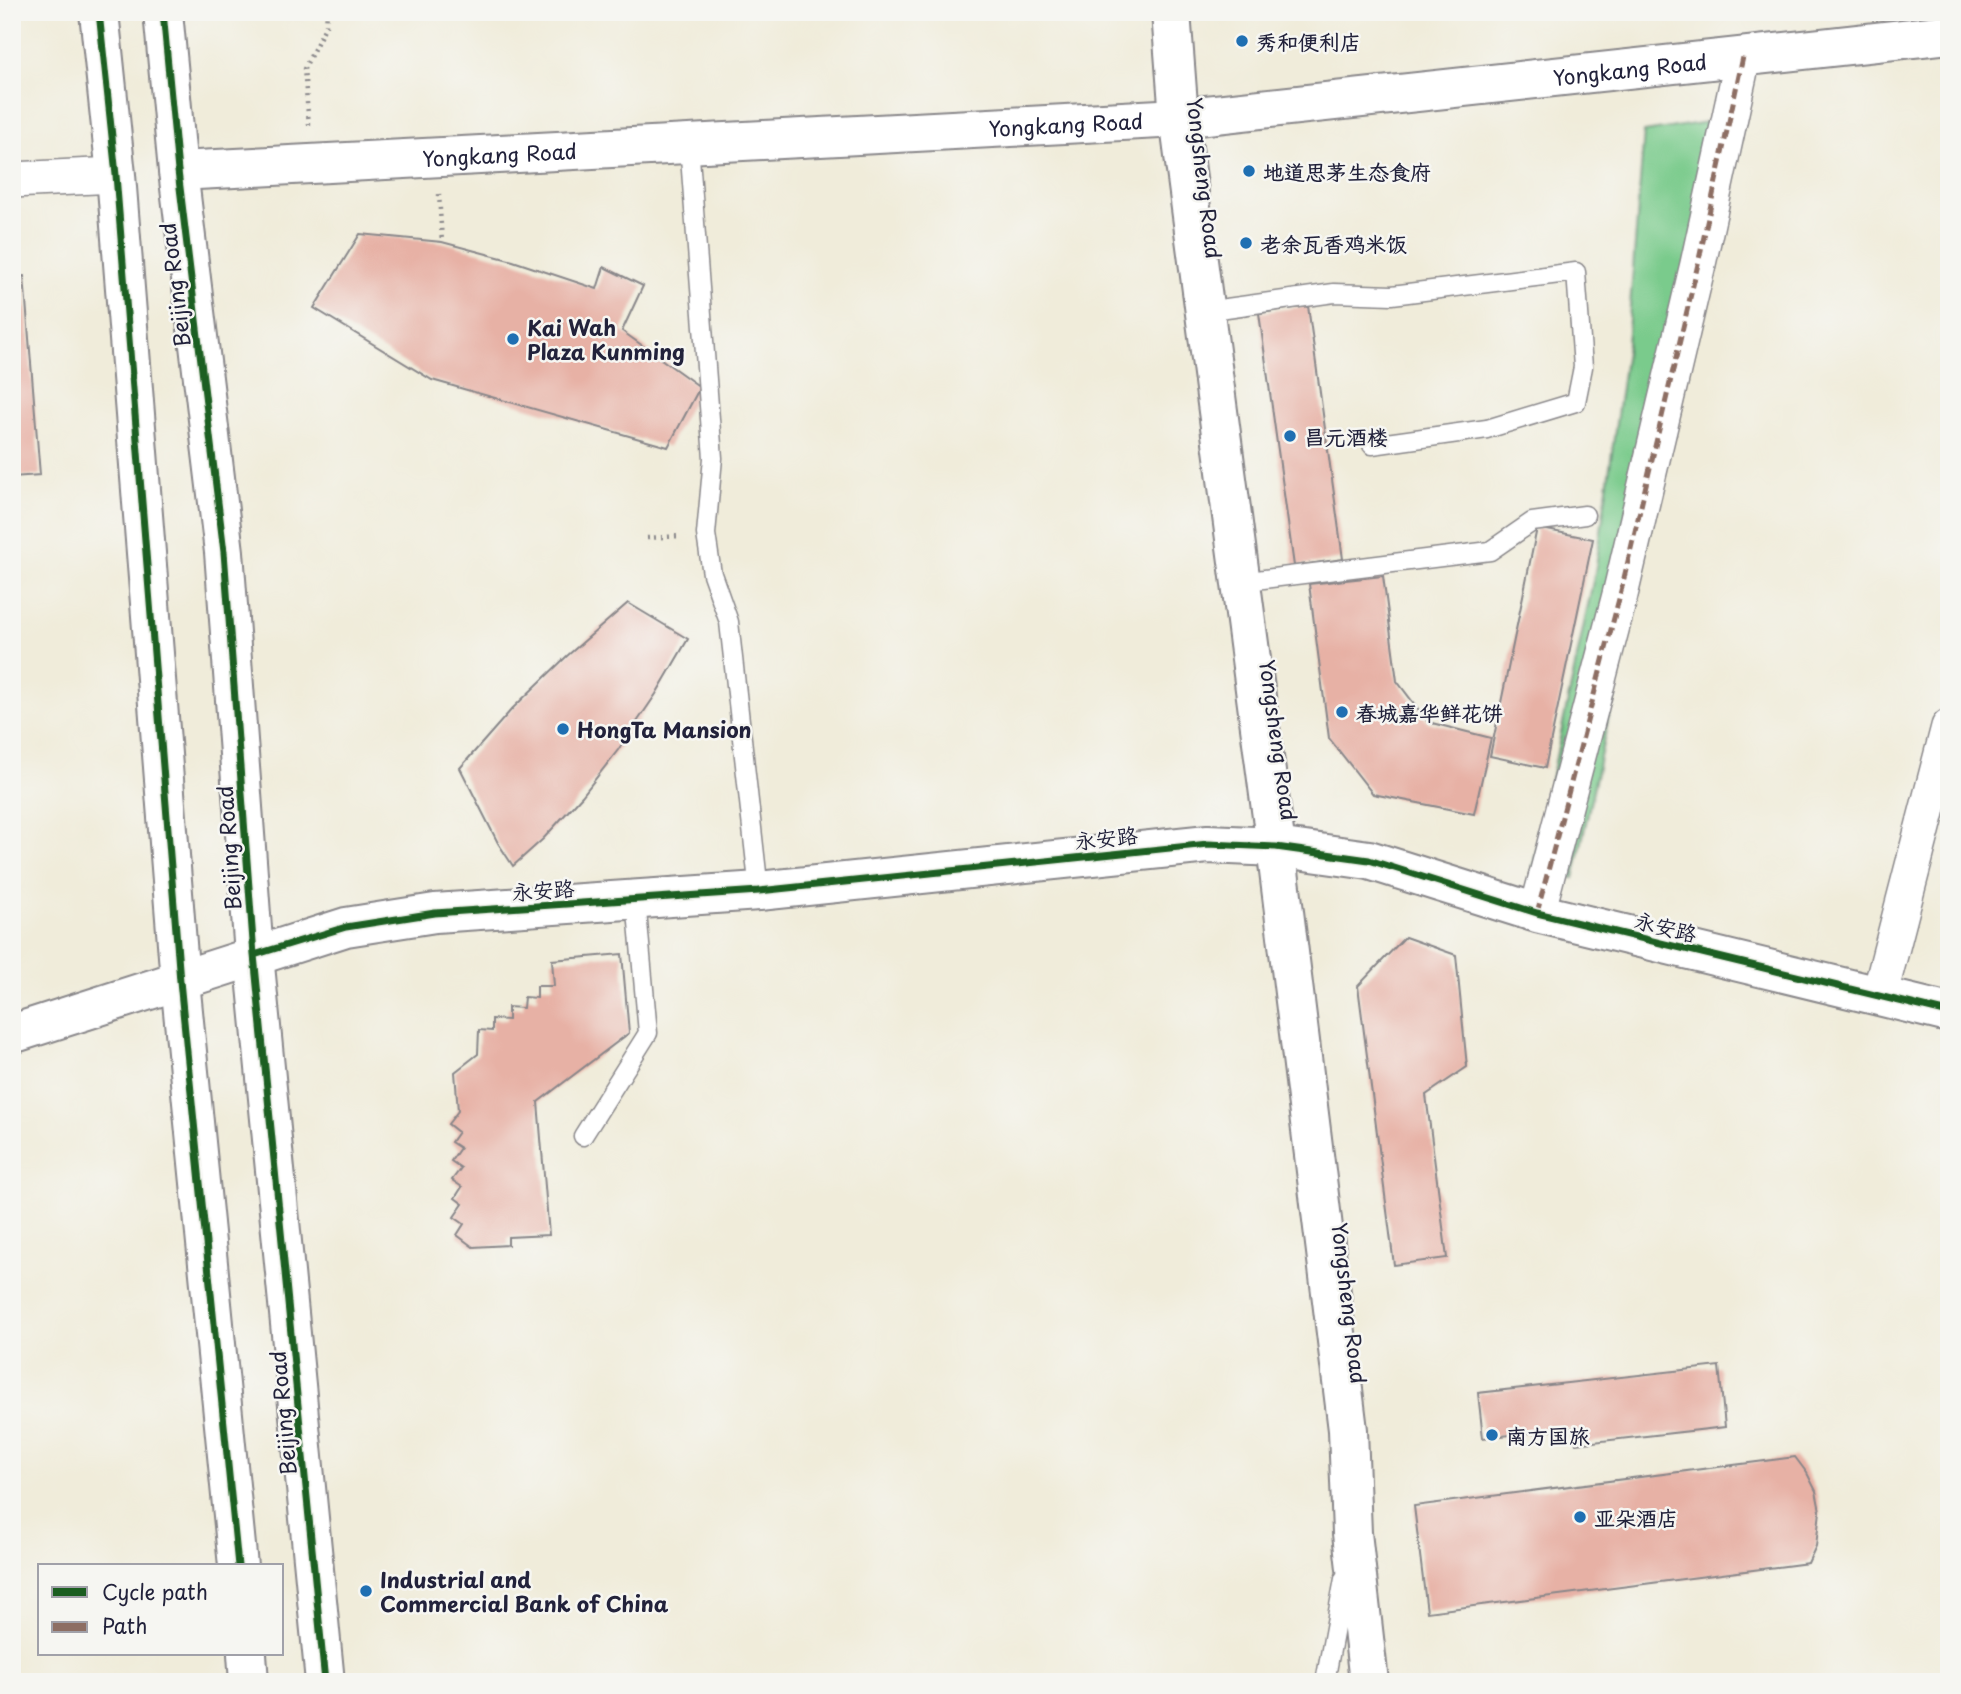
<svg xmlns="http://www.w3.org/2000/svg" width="1961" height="1694" viewBox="0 0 1961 1694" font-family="'Playpen Sans','LXGW WenKai TC',sans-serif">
<rect width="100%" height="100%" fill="#f6f6f2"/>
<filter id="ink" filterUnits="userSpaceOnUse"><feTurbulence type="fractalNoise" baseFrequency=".0143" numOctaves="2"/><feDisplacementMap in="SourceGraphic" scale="14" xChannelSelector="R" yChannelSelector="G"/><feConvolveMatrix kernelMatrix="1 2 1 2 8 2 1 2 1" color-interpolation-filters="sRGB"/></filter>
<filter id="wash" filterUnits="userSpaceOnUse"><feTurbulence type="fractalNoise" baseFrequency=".00686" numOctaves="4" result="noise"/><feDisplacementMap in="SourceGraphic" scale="28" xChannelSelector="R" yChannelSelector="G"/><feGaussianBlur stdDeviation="1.57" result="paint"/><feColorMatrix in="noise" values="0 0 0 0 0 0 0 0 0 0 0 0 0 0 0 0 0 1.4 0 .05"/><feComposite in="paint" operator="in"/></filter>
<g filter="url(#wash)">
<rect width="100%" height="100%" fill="#f0ecda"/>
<!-- green -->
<path fill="#7acb8c" stroke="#4e7664" stroke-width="2" d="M1738,117L1574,878L1532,871L1596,567L1627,344L1644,132Z"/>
<g id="blocks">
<!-- building -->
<path fill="#e7b1a5" d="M360,234L442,242L513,261L597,289L604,267L643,286L622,331L700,387L668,447L432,380L314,308Z
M24,276L40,475L12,477V277Z
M1308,306L1343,559L1294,566L1259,313Z
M1537,528L1593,539L1545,768L1490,756Z
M1383,576L1397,681L1428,722L1491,738L1474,814L1373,794L1329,738L1309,584Z
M628,603L688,639L656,694L618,750L582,796L543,839L513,866L498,843L460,768L512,709L567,656Z
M1405,937L1456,955L1467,1067L1426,1095L1447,1258L1394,1265L1358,986Z
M622,954L629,1033L538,1102L549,1235L508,1237V1245L473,1247L457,1235L464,1224L454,1217L463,1204L455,1198L462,1187L452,1180L461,1168L451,1161L460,1148L451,1142L458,1132L448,1124L458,1111L455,1072L478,1054L479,1030L492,1031V1019L508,1020V1007L523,1008L524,997L537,998V986H554L552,960Z
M1719,1366L1725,1427L1576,1444L1574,1428L1483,1438L1478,1393Z
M1795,1457L1807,1473L1816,1491L1820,1511L1816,1546L1808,1563L1427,1612L1414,1506Z"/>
</g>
</g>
<g filter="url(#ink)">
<use href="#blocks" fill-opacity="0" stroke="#89878a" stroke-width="2"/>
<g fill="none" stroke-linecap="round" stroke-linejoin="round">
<!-- lane casing -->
<g stroke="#89878a" stroke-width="21">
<path id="lane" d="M689,144L713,458L706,534L712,574L729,622L759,891
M1205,311L1334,293L1392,295L1576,272L1583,367L1576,402L1487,429L1372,445
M1240,582L1490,551L1532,522L1585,515
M583,1136L648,1033L636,900
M1325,1682L1344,1579"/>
</g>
<!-- street casing -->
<g stroke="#89878a" stroke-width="38">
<path id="street" d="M12,180L116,175
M1537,913L1620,595L1698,264L1743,57
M1879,997L1949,727"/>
</g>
<!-- secondary casing -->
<g stroke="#89878a" stroke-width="42">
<g id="secondary">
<path d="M1171,12L1179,118L1276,847L1348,1430L1352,1533L1369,1682"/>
<path id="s1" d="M178,171L1179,118L1949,34"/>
<path d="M12,1034L346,927L435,913L759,891L1208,844L1276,847L1369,860L1537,913L1949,1013"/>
</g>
</g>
<!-- primary casing -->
<g stroke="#89878a" stroke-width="42">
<path id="primary" d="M99,12L116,175L180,981L238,1566
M163,12L178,171L224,552L254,955L325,1682
M247,1654L249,1682"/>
</g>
<!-- path -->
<path stroke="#89878a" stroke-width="4.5" stroke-dasharray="2 5" stroke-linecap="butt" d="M309,125L304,69L326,25L327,12
M439,194L442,242
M647,538L681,536"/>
<!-- lane -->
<use href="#lane" stroke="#fff" stroke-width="18"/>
<!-- street -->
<use href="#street" stroke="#fff" stroke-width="35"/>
<!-- secondary -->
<use href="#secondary" stroke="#fff" stroke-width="38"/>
<!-- primary -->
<use href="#primary" stroke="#fff" stroke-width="38"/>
<!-- quiet -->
<path stroke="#8d6e63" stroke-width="5" stroke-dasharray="10 5" stroke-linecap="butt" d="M1537,913L1620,595L1698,264L1743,57"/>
<!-- cycleway casing -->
<g stroke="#f6f6f2" stroke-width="11">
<path id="cycleway" d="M99,12L116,175L180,981L238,1566
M163,12L178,171L224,552L254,955L325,1682
M254,955L346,927L435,913L759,891L1208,844L1276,847L1369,860L1537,913L1949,1013"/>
</g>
<!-- cycleway -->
<use href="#cycleway" stroke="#1b5e20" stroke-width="7"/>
</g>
</g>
<!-- markers -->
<g fill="#1f6fb2" stroke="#f6f6f2" stroke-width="2.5">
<circle cx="1242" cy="41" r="7"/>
<circle cx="1249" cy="171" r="7"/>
<circle cx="1246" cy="243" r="7"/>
<circle cx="513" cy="339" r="7"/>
<circle cx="1290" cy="436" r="7"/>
<circle cx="1342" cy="712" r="7"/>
<circle cx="563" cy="729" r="7"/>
<circle cx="1492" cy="1435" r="7"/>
<circle cx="1580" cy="1517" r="7"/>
<circle cx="366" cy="1591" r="7"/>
</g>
<g text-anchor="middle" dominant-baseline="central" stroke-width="5" stroke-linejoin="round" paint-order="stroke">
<!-- poi labels -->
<g font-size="21" font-weight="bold" fill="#22223b" stroke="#f6f6f2" text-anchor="start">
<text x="1256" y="41">秀和便利店</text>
<text x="1263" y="171">地道思茅生态食府</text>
<text x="1260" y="243">老余瓦香鸡米饭</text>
<text x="527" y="327">Kai Wah<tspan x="527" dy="24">Plaza Kunming</tspan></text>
<text x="1304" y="436">昌元酒楼</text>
<text x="1356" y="712">春城嘉华鲜花饼</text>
<text x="577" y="729">HongTa Mansion</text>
<text x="1506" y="1435">南方国旅</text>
<text x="1594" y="1517">亚朵酒店</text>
<text x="380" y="1579">Industrial and<tspan x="380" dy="24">Commercial Bank of China</tspan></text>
</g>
<!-- street labels -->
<g font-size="21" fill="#22223b" stroke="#f6f6f2">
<text stroke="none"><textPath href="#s1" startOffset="1456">Yongkang Road</textPath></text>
<text stroke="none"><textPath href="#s1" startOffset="889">Yongkang Road</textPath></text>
<text stroke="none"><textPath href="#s1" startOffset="322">Yongkang Road</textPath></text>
<text transform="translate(1205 178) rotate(83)">Yongsheng Road</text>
<text transform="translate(174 285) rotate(-97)">Beijing Road</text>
<text transform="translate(1279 740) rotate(82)">Yongsheng Road</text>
<text transform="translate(1106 837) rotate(-6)">永安路</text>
<text transform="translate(228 848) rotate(-94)">Beijing Road</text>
<text transform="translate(543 889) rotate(-4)">永安路</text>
<text transform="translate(1666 926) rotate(14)">永安路</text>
<text transform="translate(1350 1303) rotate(83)">Yongsheng Road</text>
<text transform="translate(282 1413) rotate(-95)">Beijing Road</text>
</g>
</g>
<!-- margin -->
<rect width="1961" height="1694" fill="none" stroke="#f6f6f2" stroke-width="42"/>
<!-- legend -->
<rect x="38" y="1564" width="245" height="91" fill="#f6f6f2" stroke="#a1a1a9" stroke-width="2"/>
<rect x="52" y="1587" width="35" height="10" fill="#1b5e20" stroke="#a1a1a9" stroke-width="2"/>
<text x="102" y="1600" font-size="21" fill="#22223b">Cycle path</text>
<rect x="52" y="1622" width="35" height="10" fill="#8d6e63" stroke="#a1a1a9" stroke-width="2"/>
<text x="102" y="1634" font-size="21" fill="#22223b">Path</text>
</svg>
